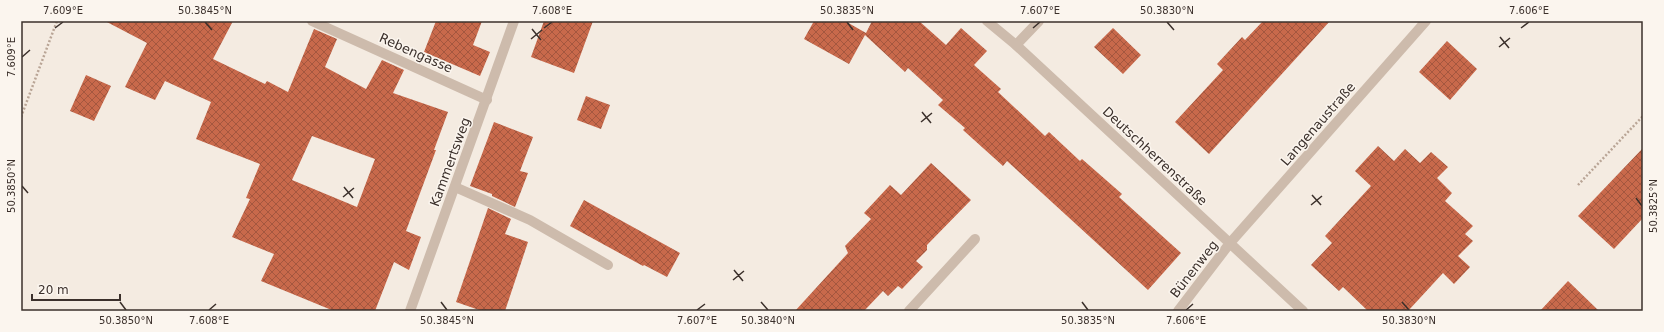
<svg xmlns="http://www.w3.org/2000/svg" width="1664" height="332" viewBox="0 0 1664 332" font-family="'DejaVu Sans',sans-serif">
<defs>
<pattern id="building-cross-hatch" width="8" height="8" patternUnits="userSpaceOnUse"><rect width="8" height="8" fill="#c8694b"/><path d="M0 0l8 8M0 8l8-8" fill="none" stroke="#a4573f"/></pattern>
</defs>
<rect width="100%" height="100%" fill="#f4ebe1"/>
<!-- building -->
<path fill="url(#building-cross-hatch)" fill-rule="evenodd" d="M105,21H233L213,59L265,84L267,81L288,92L314,29L337,39L325,67L366,89L382,60L404,70L393,93L448,112L434,150H436L406,231L421,237L409,270L394,262L375,311H334L261,281L274,254L232,237L250,199L246,198L260,164L196,139L211,102L165,81L155,100L125,87L147,43ZM312,136L375,159L357,207L292,180Z
M436,21H482L473,45L490,52L480,76L424,52Z
M544,21H593L574,73L531,57Z
M814,21H845L866,33L872,21H919L946,45L961,28L987,51L974,65L1001,89L998,92L1045,136L1049,132L1080,161L1082,159L1122,194L1119,197L1181,253L1148,290L1007,161L1003,166L963,130L965,128L938,105L943,100L908,68L905,72L865,35L849,64L804,39Z
M1263,21H1330L1209,154L1175,122L1223,70L1217,64L1242,37L1245,40Z
M1113,28L1141,55L1123,74L1094,47Z
M1447,41L1477,69L1450,100L1419,72Z
M86,75L111,86L94,121L70,111Z
M586,96L610,105L601,129L577,120Z
M494,122L533,137L520,171L528,173L515,207L492,196V194L470,186Z
M1378,146L1394,161L1405,149L1420,163L1431,152L1448,167L1437,178L1452,193L1445,201L1473,226L1465,234L1473,241L1458,256L1470,267L1454,284L1443,273L1408,311H1368L1343,287L1339,291L1311,265L1332,243L1325,236L1371,186L1355,171Z
M1643,148V218L1614,249L1578,216Z
M931,163L971,200L927,245V250L916,261L923,267L902,289L898,286L888,296L883,291L864,311H795L848,253L845,246L871,219L864,213L890,185L901,195Z
M584,200L680,253L667,277L644,265L643,266L570,226Z
M488,208L511,219L505,234L528,242L505,311H482L456,302Z
M1568,281L1599,311H1540Z"/>
<g fill="none" stroke-linecap="round" stroke-linejoin="round">
<!-- path -->
<path stroke="#b9a596" stroke-width="2.5" stroke-dasharray="2 2" stroke-linecap="butt" d="M21,117L57,21
M1578,185L1643,116"/>
<!-- service -->
<path stroke="#cdbbac" stroke-width="10" d="M312,21L487,100
M1016,45L1039,21
M455,187L530,220L608,265
M909,311L975,239"/>
<!-- minor -->
<path stroke="#cdbbac" stroke-width="10" d="M987,21L1016,45L1303,311
M410,311L514,21
M1178,311L1230,243L1426,21"/>
</g>
<!-- ticks -->
<path fill="none" stroke="#3b302b" stroke-width="1.5" d="M205,22L212,30M847,22L853,30M1167,22L1174,30M55,28L63,22M544,28L552,22M1033,28L1040,22M1521,28L1529,22M532,29L541,40M1500,37L1509,48M531,39L542,30M1499,47L1510,38M22,57L30,50M922,112L931,123M921,122L932,113M22,186L28,193M344,187L353,198M1312,195L1321,205M343,197L354,188M1636,198L1642,206M1311,205L1322,196M734,270L743,281M733,280L744,271M120,302L126,310M441,302L447,310M761,302L768,310M1082,302L1088,310M1402,302L1409,310M209,310L216,304M697,310L705,304M1186,310L1193,304"/>
<g text-anchor="middle" dominant-baseline="central" stroke-width="3" stroke-linejoin="round" paint-order="stroke">
<!-- street labels -->
<g font-size="13" fill="#3b302b" stroke="#fbf5ee">
<text transform="translate(416 53) rotate(24)">Rebengasse</text>
<text transform="translate(1318 124) rotate(-49)">Langenaustraße</text>
<text transform="translate(1155 156) rotate(43)">Deutschherrenstraße</text>
<text transform="translate(450 162) rotate(-70)">Kammertsweg</text>
<text transform="translate(1194 269) rotate(-52)">Bünenweg</text>
</g>
</g>
<!-- border -->
<rect width="1664" height="332" fill="none" stroke="#fbf5ee" stroke-width="44"/>
<!-- scale -->
<path d="M32 294v6h88v-6" fill="none" stroke="#3b302b" stroke-width="2"/>
<text x="38" y="294" font-size="12" fill="#3b302b" stroke="#fbf5ee" stroke-width="3" paint-order="stroke">20 m</text>
<rect x="22" y="22" width="1620" height="288" fill="none" stroke="#3b302b" stroke-width="1.5"/>
<g font-size="10" text-anchor="middle" fill="#3b302b">
<text x="63" y="14">7.609°E</text>
<text x="205" y="14">50.3845°N</text>
<text x="552" y="14">7.608°E</text>
<text x="847" y="14">50.3835°N</text>
<text x="1040" y="14">7.607°E</text>
<text x="1167" y="14">50.3830°N</text>
<text x="1529" y="14">7.606°E</text>
<text transform="translate(11 57) rotate(-90)" y="4">7.609°E</text>
<text transform="translate(11 186) rotate(-90)" y="4">50.3850°N</text>
<text transform="translate(1653 206) rotate(-90)" y="4">50.3825°N</text>
<text x="126" y="324">50.3850°N</text>
<text x="209" y="324">7.608°E</text>
<text x="447" y="324">50.3845°N</text>
<text x="697" y="324">7.607°E</text>
<text x="768" y="324">50.3840°N</text>
<text x="1088" y="324">50.3835°N</text>
<text x="1186" y="324">7.606°E</text>
<text x="1409" y="324">50.3830°N</text>
</g>
</svg>
